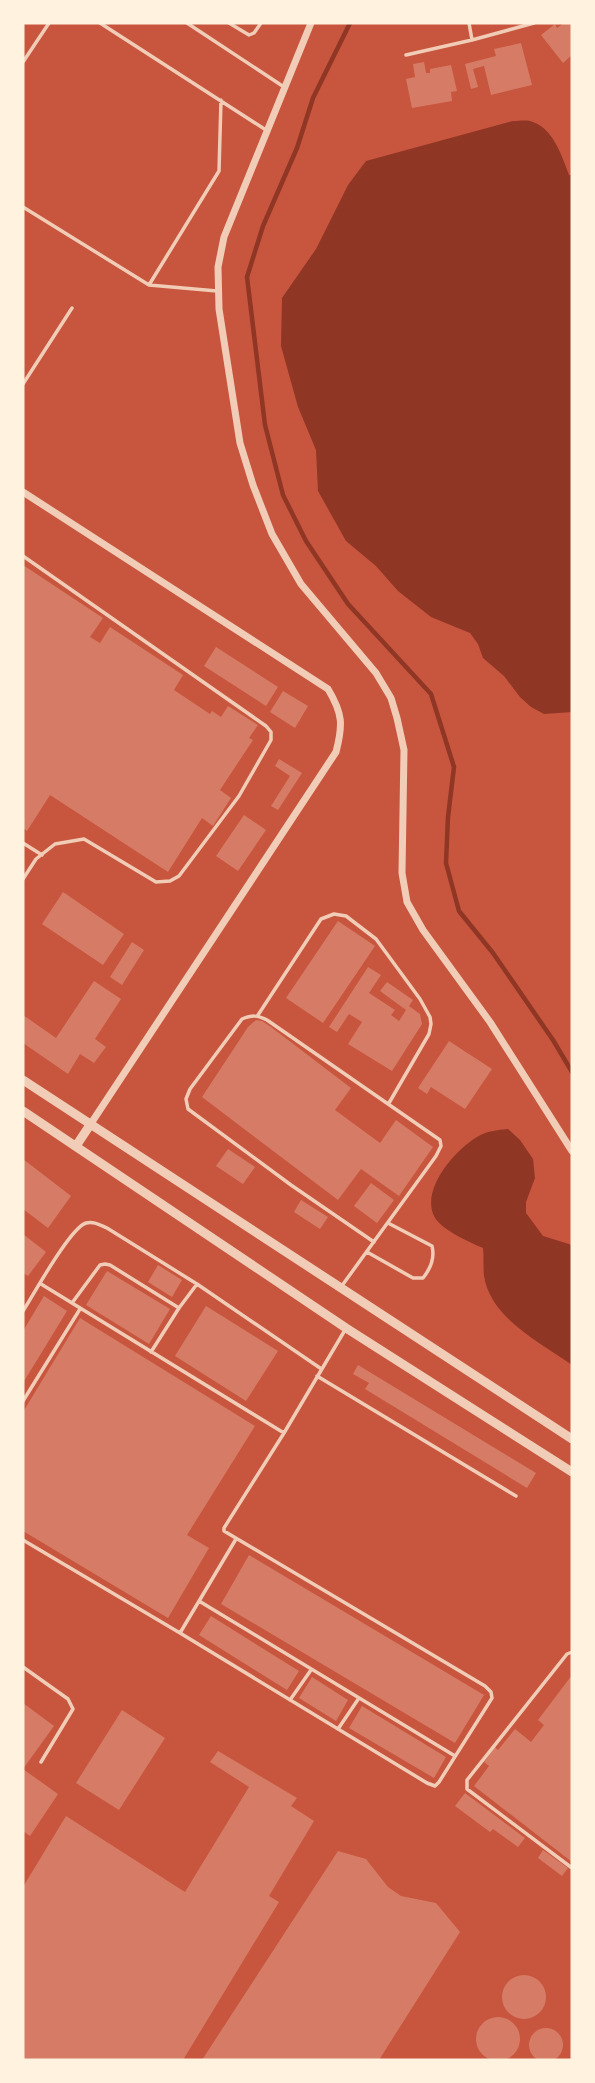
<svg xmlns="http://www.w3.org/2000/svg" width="595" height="2083" viewBox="0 0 595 2083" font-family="Manrope,sans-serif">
<rect width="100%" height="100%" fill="#c8553d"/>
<!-- water -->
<path fill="#8f3625" d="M513,121C518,121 525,120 530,121C553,127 562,156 569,175H572V712L544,714L531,707L520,697L504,676L483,658L478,644L470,633L431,617L398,591L376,566L346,541L318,491L316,450L298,407L281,346L282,298L316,249L348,185L366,161Z
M508,1129L520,1140L533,1159L535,1178L526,1202V1213L543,1236L572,1245V1365C540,1342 491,1319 484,1276C483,1267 484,1257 483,1248C469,1242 440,1229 434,1216C421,1189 455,1150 477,1137C487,1131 497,1130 508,1129Z"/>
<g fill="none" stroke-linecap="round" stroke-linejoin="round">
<!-- stream -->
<path stroke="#8f3625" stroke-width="4.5" d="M350,23L313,98L297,148L263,226L247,277L265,425L283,495L306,541L348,604L431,694L454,767L448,817L446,863L459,911L493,953L553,1040L572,1072"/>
</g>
<!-- building -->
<path fill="#d67c66" d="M564,23H572V55L563,63L541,35L555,24L557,28Z
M521,43L532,85L491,95L484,66L473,69L478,87L471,89L465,64L496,56L494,49Z
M424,62L426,73H430V69L451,65L457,91L451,92L452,101L412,108L406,79L415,77L413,64Z
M23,565L103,618L90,637L100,643L110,627L183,675L174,690L210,714L212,711L221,717L228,706L258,725L249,738L253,740L220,790L231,798L213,826L202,818L168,872L50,795L27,831L23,828Z
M216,647L278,687L266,706L204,666Z
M283,691L308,706L295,728L270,712Z
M279,759L302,773L278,810L271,806L290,776L275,766Z
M244,815L266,830L238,871L216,856Z
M63,892L124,934L103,965L42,924Z
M338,921L375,946L323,1023L286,998Z
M132,942L144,950L122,985L110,977Z
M368,967L381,975L369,993L395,1010L391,1015L399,1021L406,1010L380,991L387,982L413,1000L409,1006L420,1014L422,1024L392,1071L348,1044L362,1022L349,1014L337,1032L329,1027Z
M94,981L121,999L95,1039L106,1047L94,1063L80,1054L68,1074L23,1043V1015L56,1038Z
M256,1020L262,1021L271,1027L351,1088L335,1110L380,1143L396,1120L433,1147L399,1196L361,1169L338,1200L202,1097L248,1027Z
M449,1041L492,1069L465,1109L431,1087L427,1094L418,1088Z
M228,1149L255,1167L243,1184L216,1166Z
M23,1159L71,1196L48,1228L23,1209Z
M371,1183L394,1200L377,1223L354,1206Z
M301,1200L328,1217L320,1229L294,1212Z
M23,1234L46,1252L28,1276L23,1273Z
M158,1265L182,1280L172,1297L148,1282Z
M107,1271L170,1309L149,1344L86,1305Z
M44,1296L67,1311L23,1383V1331Z
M206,1306L278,1351L246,1401L175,1356Z
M80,1318L255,1426L187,1535L209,1548L168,1618L23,1531V1412Z
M358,1365L536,1473L527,1488L365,1389L369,1383L353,1374Z
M249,1555L484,1695L455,1743L221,1604Z
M211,1616L299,1671L287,1690L199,1635Z
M572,1675V1862L474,1786L489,1766L484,1762L495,1747L498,1750L515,1729L531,1742L544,1725L538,1720Z
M312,1677L348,1700L336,1721L299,1698Z
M23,1703L54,1726L23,1769L58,1794L30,1836L23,1831Z
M362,1706L446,1757L434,1778L349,1728Z
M122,1710L165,1738L119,1810L76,1783Z
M218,1751L297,1798L291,1806L314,1821L269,1896L279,1902L183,2060H23V1887L66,1816L185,1892L249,1787L210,1762Z
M465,1793L525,1838L518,1847L493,1829L490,1832L455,1806Z
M543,1850L568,1868L562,1876L538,1858Z
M338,1851L366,1859L388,1887L401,1896L436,1903L460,1932L379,2060H202Z
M502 1997a22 22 0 1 1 44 0a22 22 0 1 1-44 0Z
M476 2039a22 22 0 1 1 44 0a22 22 0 1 1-44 0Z
M529 2045a17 17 0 1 1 34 0a17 17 0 1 1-34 0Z"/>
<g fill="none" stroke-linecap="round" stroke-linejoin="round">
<!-- service -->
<path stroke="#f1ccb7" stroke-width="3.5" d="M100,23L266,130
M187,23L284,87
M229,23L249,35L254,33L261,23
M469,23L472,40
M406,55L472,40L534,23
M23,62L49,23
M23,207L149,285L219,171L221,100
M149,285L217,291
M23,384L72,308
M23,556L266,726L271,732V740L239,796L179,876L170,881L156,882L84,839L55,844L36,859L23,879
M23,843L42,855
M258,1015L321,919L334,914L346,916L376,939L420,999L430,1017L431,1024L429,1034L389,1103
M367,1252L413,1278H423C431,1268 435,1258 432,1246L388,1223
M41,1284L284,1433
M341,1287L436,1156L441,1146L440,1140L267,1020C257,1015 252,1015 242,1019L190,1089L186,1099L188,1109L291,1185L374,1242
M72,1303L100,1265L105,1264L110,1265L179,1308L151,1352
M179,1308L197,1284
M23,1311C34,1294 70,1228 86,1223C94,1221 100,1225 107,1228L197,1284L320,1368
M317,1376L516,1496
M23,1401L80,1309
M23,1540L180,1633L427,1783L435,1786L439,1782L492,1698L491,1692L485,1686L224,1531V1528L284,1433L345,1330
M199,1601L455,1756
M180,1633L236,1539
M572,1652L567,1654L467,1780V1789L572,1868
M23,1667L68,1699L73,1709L41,1762
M290,1700L311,1670
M338,1729L359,1698"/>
<!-- minor -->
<path stroke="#f1ccb7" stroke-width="7" d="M311,23L224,237L218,267L219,309L240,443L253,485L272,534L301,584L376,673L391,698L397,718L404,750L402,873L407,902L423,930L490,1022L572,1151
M23,492L328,689C343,714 343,725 336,752L90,1125"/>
<!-- tertiary -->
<path stroke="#f1ccb7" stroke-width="9" d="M23,1080L572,1439
M23,1111L346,1328L572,1472
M76,1146L90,1125"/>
</g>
<!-- border -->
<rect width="595" height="2083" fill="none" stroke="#fff3e0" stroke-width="49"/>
</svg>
